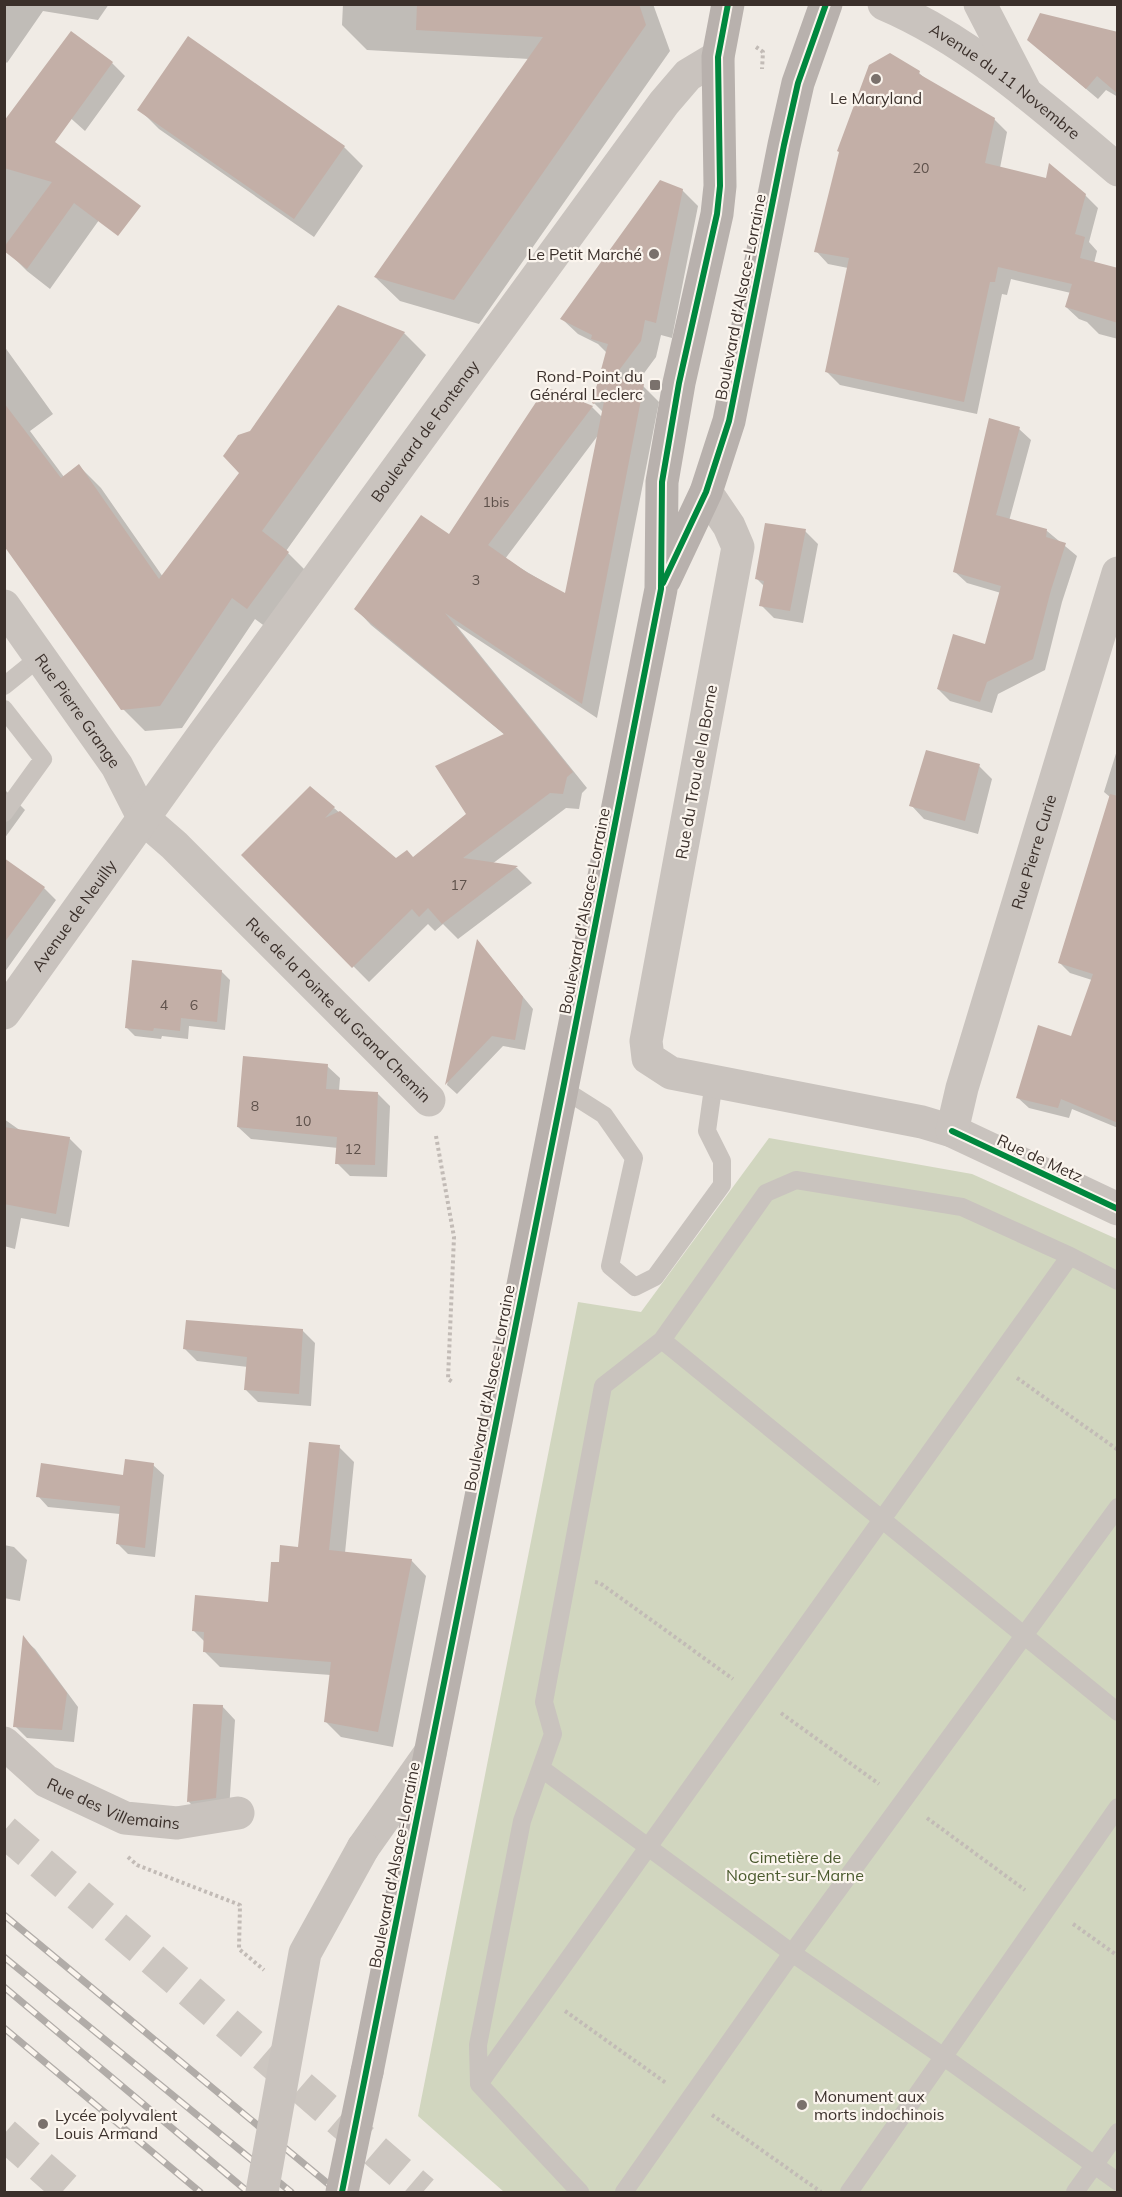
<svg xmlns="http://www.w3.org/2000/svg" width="1122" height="2197" viewBox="0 0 1122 2197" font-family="Mulish,sans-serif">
<rect width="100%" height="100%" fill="#f0ebe5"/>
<!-- green -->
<path fill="#d1d6bf" d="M769,1138L972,1174L1117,1239V2192H504L418,2116L578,1302L641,1312Z"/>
<!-- shadow -->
<path fill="#0003" fill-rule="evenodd" d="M4,4H109L98,20L43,11L7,63L4,60Z
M343,4H653L670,51L479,324L400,301L375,277L529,59L367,50L342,25Z
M1118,34V97L1106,90L1098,99L1041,51Z
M112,63L125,76L85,131L47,97Z
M919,73L927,80L994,119L1007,132L1000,168L1085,195L1098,208L1089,242L1097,251L1094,263L1118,270V339L1099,334L1087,322L1079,319L1066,307L1071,293L1011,279L1007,295L1002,294L977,414L840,385L827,372L848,268L828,264L816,251Z
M139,109L344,147L363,166L314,237L159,129Z
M4,134L104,213L50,289L27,271L5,249L8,245L4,243Z
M682,190L698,206L672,338L661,335L656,357L636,384L643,386L659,402L597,718L456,625L587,788L582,793L579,809L566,808L492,864L517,868L532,883L458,939L443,924L435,931L428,924L369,982L243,855L334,808L396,860L414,858L468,814L505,735L371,625L356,609L450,536L592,407L602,417L603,412L593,402L607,353L598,344L578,334L562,319ZM599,434L566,595L505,559Z
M404,333L426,355L286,551L310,575L270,630L255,619L182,728L145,731L123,709L4,544V346L53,414L30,431L64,477L79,466L101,488L163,577L241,473L251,432Z
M1019,429L1031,440L1009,521L1047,531L1077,556L1062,602L1045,670L998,694L992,713L950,701L938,689L986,646L1001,593L967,583L955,572Z
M805,531L818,544L803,623L774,618L761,605L764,586L756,578Z
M1118,747V986L1117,988L1070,973L1059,962L1110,797L1104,792Z
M979,766L992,779L978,834L924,819L911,805Z
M4,789L25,810L4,839Z
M4,860L44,888L56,900L4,973Z
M478,942L533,1009L525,1050L503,1046L457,1094L447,1085Z
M221,971L230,980L225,1030L189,1026L188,1039L162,1036L161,1039L135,1036L126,1027Z
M1118,1006V1128L1072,1109L1069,1118L1029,1108L1018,1098L1072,1037Z
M327,1066L340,1078L339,1091L378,1094L390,1106L387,1177L350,1176L337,1163L338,1148L251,1139L238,1127Z
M4,1119L21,1131L69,1138L82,1151L69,1227L21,1218L15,1249L4,1246Z
M302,1330L315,1343L311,1406L258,1402L246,1390L248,1367L197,1361L184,1348Z
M339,1447L354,1462L345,1553L411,1560L426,1576L393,1747L341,1737L326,1722L331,1675L220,1667L204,1651L205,1642L193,1630L270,1603L300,1548Z
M153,1465L164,1475L155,1557L128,1554L117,1543L120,1514L48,1507L38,1496L124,1477Z
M4,1545L14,1547L27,1560L20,1601L4,1598Z
M24,1639L35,1649L78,1707L74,1742L27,1738L15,1726Z
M222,1706L235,1720L229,1810L202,1815L189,1802Z"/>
<!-- building -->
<path fill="#c3afa7" d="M417,4H639L646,25L454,300L374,277L543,37L416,30Z
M1040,13L1118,32V94L1097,76L1086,89L1027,40Z
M71,31L113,62L55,142L141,206L118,236L74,203L27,269L4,251V247L52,182L4,168V121Z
M188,36L345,146L294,219L137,110Z
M890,53L920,71L919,74L995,118L985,163L1046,178L1049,163L1086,194L1075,234L1085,237L1080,258L1118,268V323L1065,307L1072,284L998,267L995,282H990L964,402L825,372L849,258L814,252L839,152L837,151L869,65Z
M660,180L683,189L656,323L645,320L641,341L614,377L644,384L582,704L445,613L573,772L567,777L563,794L550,793L463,858L518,866L442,924L428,908L419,917L412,909L352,968L241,855L310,786L335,807L325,818L340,811L396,858L407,850L413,857L466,814L435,766L504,734L354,609L421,515L449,534L546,387L593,406L488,545L528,573L565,593L607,387L594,404L592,403L608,344L591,339L592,335L560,319Z
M338,305L405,332L262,531L289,552L247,609L232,598L160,706L121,710L4,546V403L61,478L79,464L159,579L239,473L223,456L238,435L250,431Z
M989,418L1020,427L996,515L1047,529L1046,537L1066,543L1051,590L1033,659L987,682L980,702L937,689L953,634L985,644L1001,586L953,572Z
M765,523L806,529L790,611L759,606L764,581L755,579Z
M926,750L980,764L965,821L909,806Z
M1110,794L1118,796V1123L1061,1099L1058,1108L1016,1098L1038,1025L1071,1036L1093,974L1058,963Z
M4,858L45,887L4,943Z
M477,939L523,997L515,1040L492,1036L445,1085Z
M132,960L222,970L217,1022L181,1018L180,1031L154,1028L153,1031L125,1028Z
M243,1056L328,1064L326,1089L378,1092L375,1165L335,1164L337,1137L237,1127Z
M4,1127L70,1137L56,1214L4,1204Z
M186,1320L303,1329L299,1394L244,1390L247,1357L183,1349Z
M309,1442L340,1445L329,1550L412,1559L378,1732L324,1722L331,1662L203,1652L204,1632L192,1631L195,1595L268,1602L271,1562H279L280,1545L298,1547Z
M125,1459L154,1463L145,1548L116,1544L120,1506L36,1497L41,1463L123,1475Z
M23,1635L67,1693L62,1730L13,1727Z
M193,1704L223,1705L216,1798L187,1802Z"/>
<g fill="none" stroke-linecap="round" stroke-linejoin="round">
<!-- motorway-tunnel -->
<path stroke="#ccc6c0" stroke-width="33" stroke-dasharray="33 16" stroke-linecap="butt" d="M4,1831L423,2192
M4,2134L70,2192"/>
<!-- path -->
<path stroke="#c2bbb6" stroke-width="4" stroke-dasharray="3 3" stroke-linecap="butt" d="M756,47L763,52L762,69
M436,1136L454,1237L448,1379L454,1383
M1017,1378L1118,1450
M595,1582L600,1583L733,1679
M781,1713L879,1784
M927,1818L1025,1890
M128,1857L137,1865L240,1905L239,1949L264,1970
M1073,1924L1118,1956
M565,2011L666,2083
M712,2115L821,2192"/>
<!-- service -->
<path stroke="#c9c3be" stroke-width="18" d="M4,686L40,657
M4,709L43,759L4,813
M563,1089L604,1115L634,1158L610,1266L635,1287L655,1277L722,1185V1161L707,1131L714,1081
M662,1340L1118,1712
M542,1769L792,1953L944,2057L1118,2182
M479,2084L1070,1256
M580,2192L479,2084L478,2045L522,1821L553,1734L544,1702L603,1386L662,1340L766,1193L796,1180L962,1207L1070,1256L1118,1281
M624,2192L792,1953L1118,1507
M849,2192L1118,1807
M1075,2192L1118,2132"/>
<!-- minor -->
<g stroke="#c9c3be" stroke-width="33">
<path d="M706,492L729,526L738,547L646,1041L648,1058L671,1073L922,1122L952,1131L1118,1209"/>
<path id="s1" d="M4,606L117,766L144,819L174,845L429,1100"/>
<path id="s2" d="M952,1131L962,1088L1118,573"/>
<path id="s3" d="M4,1743L46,1781L125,1818L177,1823L238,1813"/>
<path d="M363,1848L430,1753"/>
</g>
<!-- tertiary -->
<g stroke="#c9c3be" stroke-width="33">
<path id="s4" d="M884,4C971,41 1046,109 1118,170"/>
<path d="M980,4L1024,89"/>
<path id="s5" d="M4,1013L200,739L664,103L688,75L718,57"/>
</g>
<!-- primary -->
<path stroke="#b8b1ad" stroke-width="33" d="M665,579L706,492L729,421L784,145L798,83L826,4
M367,2072L661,589L662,482L679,383L717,214L720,186L718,57L728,4"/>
<!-- rail casing -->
<g stroke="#b1aca8" stroke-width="7">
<path id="rail" d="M4,1915L338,2192
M4,1957L291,2192
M4,1987L248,2192
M4,2028L200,2192"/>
</g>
<!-- rail -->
<use href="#rail" stroke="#fbf5ee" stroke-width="4.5" stroke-dasharray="14" stroke-linecap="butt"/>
<!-- minor-bridge -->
<path stroke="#c9c3be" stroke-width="33" d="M262,2192L305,1953L363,1848"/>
<!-- primary-bridge -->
<path stroke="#b8b1ad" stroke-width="33" d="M342,2192L367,2072"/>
<!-- cycleway casing -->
<g stroke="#fbf5ee" stroke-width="10">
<path id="cycleway" d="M663,583L706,492L729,421L784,145L798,83L826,4
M952,1131L1118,1209
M342,2192L563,1089L661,589L662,482L679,383L717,214L720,186L718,57L728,4"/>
</g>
<!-- cycleway -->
<use href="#cycleway" stroke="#00873e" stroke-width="6"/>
</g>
<!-- markers -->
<g fill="#7a716c" stroke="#fbf5ee" stroke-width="2">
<circle cx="876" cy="79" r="6"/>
<circle cx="654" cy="254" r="6"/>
<rect x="649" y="379" width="12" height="12" rx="3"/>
<circle cx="802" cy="2105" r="6"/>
<circle cx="43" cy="2124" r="6"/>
</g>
<g text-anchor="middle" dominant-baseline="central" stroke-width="4.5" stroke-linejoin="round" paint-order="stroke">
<!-- number labels -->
<g font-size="14" fill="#5d504a">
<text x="921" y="168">20</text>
<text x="496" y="502">1bis</text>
<text x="476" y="580">3</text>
<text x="459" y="885">17</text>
<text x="164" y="1005">4</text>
<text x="194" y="1005">6</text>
<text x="255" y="1106">8</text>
<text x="303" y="1121">10</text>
<text x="353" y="1149">12</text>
</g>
<!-- street labels -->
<g font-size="16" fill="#3b302b" stroke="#fbf5ee">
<text stroke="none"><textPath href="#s4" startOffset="144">Avenue du 11 Novembre</textPath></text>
<text transform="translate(740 297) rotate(-79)">Boulevard d'Alsace-Lorraine</text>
<text stroke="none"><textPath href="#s5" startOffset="718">Boulevard de Fontenay</textPath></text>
<text stroke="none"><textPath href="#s1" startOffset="128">Rue Pierre Grange</textPath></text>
<text transform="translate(696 772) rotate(-80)">Rue du Trou de la Borne</text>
<text stroke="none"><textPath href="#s2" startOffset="291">Rue Pierre Curie</textPath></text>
<text transform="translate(584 911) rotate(-79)">Boulevard d'Alsace-Lorraine</text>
<text stroke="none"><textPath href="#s5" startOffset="120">Avenue de Neuilly</textPath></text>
<text stroke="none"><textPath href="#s1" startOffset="528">Rue de la Pointe du Grand Chemin</textPath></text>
<text transform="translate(1040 1158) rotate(25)">Rue de Metz</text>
<text transform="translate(489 1388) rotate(-79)">Boulevard d'Alsace-Lorraine</text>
<text stroke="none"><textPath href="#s3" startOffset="129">Rue des Villemains</textPath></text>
<text transform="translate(394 1865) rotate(-79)">Boulevard d'Alsace-Lorraine</text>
</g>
<!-- poi labels -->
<g font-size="16" fill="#3b302b" stroke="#fbf5ee" text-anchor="end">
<text x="876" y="98" text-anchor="middle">Le Maryland</text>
<text x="642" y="254">Le Petit Marché</text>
<text x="643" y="376">Rond-Point du<tspan x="643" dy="18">Général Leclerc</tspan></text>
<text x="814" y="2096" text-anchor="start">Monument aux<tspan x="814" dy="18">morts indochinois</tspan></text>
<text x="55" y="2115" text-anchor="start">Lycée polyvalent<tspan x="55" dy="18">Louis Armand</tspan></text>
</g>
<!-- park labels -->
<g font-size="16" fill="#4a5a2e" stroke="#fbf5ee">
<text x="795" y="1857">Cimetière de<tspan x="795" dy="18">Nogent-sur-Marne</tspan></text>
</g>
</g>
<!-- border -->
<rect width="1122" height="2197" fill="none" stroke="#3b302b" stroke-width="12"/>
</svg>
